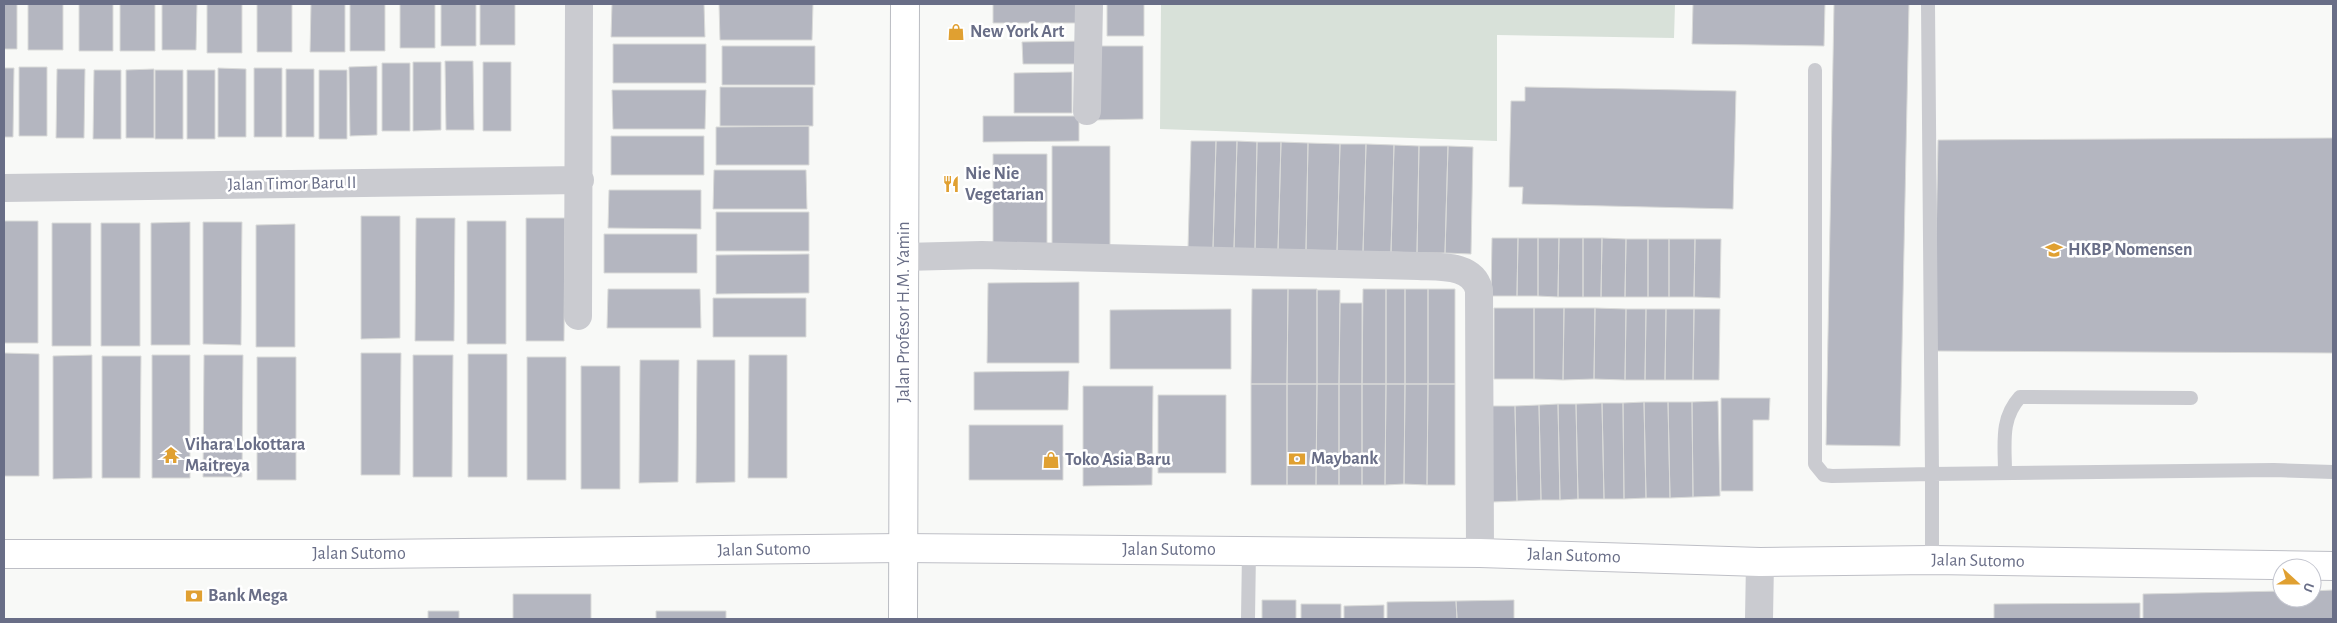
<svg xmlns="http://www.w3.org/2000/svg" width="2337" height="623" viewBox="0 0 2337 623" font-family="'Alegreya Sans',sans-serif">
<rect width="100%" height="100%" fill="#f8f9f7"/>
<!-- green -->
<path fill="#d8e1d9" d="M1161,4H1675L1674,38L1497,35V141L1160,129Z"/>
<!-- building -->
<path fill="#b4b6c0" stroke="#dadbd9" d="M4,4H17V49H4Z
M28,4H63V50H28Z
M79,4H113V51H79Z
M120,4H155V51H120Z
M162,4H197L196,50H162Z
M207,4H242V53H207Z
M257,4H292V52H257Z
M311,4H345V52H310Z
M350,4H385V51H350Z
M400,4H435V48H400Z
M441,4H476V46H441Z
M480,4H515V45H480Z
M612,4H704L705,37H611Z
M719,4H813L812,40H720Z
M993,4H1078V23H993Z
M1107,4H1144V36H1107Z
M1693,4H1825L1824,46L1692,44Z
M1834,4H1909L1900,446L1826,445Z
M1084,41V64H1023L1022,42Z
M613,44H706V83H613Z
M722,46H815V85H722Z
M1092,46H1143V119L1092,120Z
M445,61H473L474,130H446Z
M413,62H441V130L413,131Z
M483,62H511V131H483Z
M382,63H410V131H382Z
M377,66V135L350,136L349,67Z
M19,67H47V136H19Z
M4,68H14L13,137H4Z
M218,68L246,69V137H218Z
M254,68H282V137H254Z
M57,69H85L84,138H56Z
M154,69V138H126V70Z
M286,69H314V137H286Z
M94,70H121V139H93Z
M155,70H183V139H155Z
M187,70H215V139H187Z
M319,70H347V139H319Z
M1072,72V113H1014V73Z
M720,87H813V126H720Z
M1525,87L1736,91L1733,209L1522,204L1523,187H1509L1511,101H1525Z
M612,90H706L705,129H613Z
M983,116H1079V141L983,142Z
M809,126V165H716V127Z
M611,136H704V175H611Z
M2333,138V353L1934,351L1938,140Z
M1191,141H1216L1213,248H1188Z
M1216,141H1237L1234,249L1213,248Z
M1237,141L1257,142L1255,250L1234,249Z
M1257,142H1281L1278,250H1255Z
M1281,142L1308,143L1306,250H1278Z
M1308,143L1340,144L1337,251L1306,250Z
M1340,144H1366L1363,252L1337,251Z
M1366,144L1394,145L1391,252H1363Z
M1394,145L1419,146L1417,253L1391,252Z
M1052,146H1110V249L1052,250Z
M1419,146H1448L1445,253H1417Z
M1448,146L1473,147L1471,254L1445,253Z
M993,154H1047V249H993Z
M714,170H806L807,209H713Z
M609,190H701V229L608,228Z
M716,212H809V251H716Z
M361,216H400V338L361,339Z
M416,218H455L454,341H415Z
M526,218H565L564,341H526Z
M4,221H38V343H4Z
M467,221H506V344H467Z
M190,222V345H151V223Z
M203,222H242L241,345L203,344Z
M52,223H91V346H52Z
M101,223H140V346H101Z
M295,224V347H256V225Z
M604,234H697V273H604Z
M1492,238H1518L1517,296H1491Z
M1518,238H1538V296H1517Z
M1538,238H1559L1558,297L1538,296Z
M1559,238H1583V297H1558Z
M1583,238H1602L1601,297H1583Z
M1602,238L1626,239L1625,297H1601Z
M1626,239H1648V297H1625Z
M1648,239H1669V297H1648Z
M1669,239H1695L1694,297H1669Z
M1695,239H1721L1720,298L1694,297Z
M809,254V293L716,294V255Z
M1079,282V363H987L988,283Z
M608,289H700L701,328H607Z
M1252,289H1288L1287,384H1251Z
M1288,289H1317V384H1287Z
M1363,289H1386V384H1362Z
M1386,289H1405V384H1386Z
M1405,289H1428V384H1405Z
M1428,289H1455V384H1428Z
M1317,290H1340L1339,384H1317Z
M713,298H806V337H713Z
M1340,303H1362V384H1339Z
M1494,308H1534V379H1494Z
M1534,308H1564L1563,380L1534,379Z
M1564,308H1595L1594,379L1563,380Z
M1595,308L1626,309L1625,380L1594,379Z
M1231,309V369H1110V310Z
M1626,309H1646L1645,380H1625Z
M1646,309H1666L1665,380H1645Z
M1666,309H1694L1693,380H1665Z
M1694,309H1720L1719,380H1693Z
M4,353L39,354V476H4Z
M361,353H401L400,475H361Z
M468,354H507V477H468Z
M92,355V478L53,479V356Z
M152,355H190V478H152Z
M204,355H243L242,477H203Z
M413,355H453L452,477H413Z
M749,355H787V478H748Z
M102,356H141L140,478H102Z
M257,357H296V480H257Z
M527,357H566V480H527Z
M640,360H679L678,482L639,483Z
M697,360H735V482L696,483Z
M581,366H620V489H581Z
M1069,371L1068,410H974V372Z
M1251,384H1287V485H1251Z
M1287,384H1317L1316,485H1287Z
M1317,384H1339V485H1316Z
M1339,384H1362V485H1339Z
M1362,384H1386L1385,485H1362Z
M1386,384H1405L1404,484L1385,485Z
M1405,384H1428L1427,485L1404,484Z
M1428,384H1455V485H1427Z
M1083,386H1153L1152,485L1083,486Z
M1158,395H1226V473H1158Z
M1721,398H1770L1769,420H1753V491H1721Z
M1718,401L1720,496L1693,497L1692,402Z
M1644,402L1646,498L1624,499L1623,403Z
M1644,402H1668L1670,498H1646Z
M1668,402H1692L1693,497L1670,498Z
M1602,403H1623L1624,499H1604Z
M1602,403L1604,499H1578L1576,404Z
M1558,404H1576L1578,499L1560,500Z
M1558,404L1560,500H1541L1539,405Z
M1539,405L1541,500L1517,501L1515,406Z
M1491,406H1515L1517,501L1492,502Z
M969,425H1063V480H969Z
M2333,590V619H2143V594L2282,591V598H2312V591Z
M513,594H591V619H513Z
M1262,600H1296V619H1262Z
M1514,600V619H1457L1456,601Z
M1456,601L1457,619H1387V602Z
M2140,603V619H1994V604Z
M1301,604H1341V619H1301Z
M1384,605V619H1344V606Z
M428,611H459V619H428Z
M656,611H726V619H656Z"/>
<g fill="none" stroke-linecap="round" stroke-linejoin="round">
<!-- secondary casing -->
<g stroke="#bebfc6" stroke-width="30">
<path id="secondary" d="M4,554H370L902,548L1480,553L1760,562L1932,560L2333,566"/>
</g>
<!-- primary casing -->
<g stroke="#babcc2" stroke-width="30">
<path id="primary" d="M903,619L905,4"/>
</g>
<!-- lane -->
<path stroke="#cacbd0" stroke-width="14" d="M1815,70V464L1824,475L1832,476L1932,474L1928,4
M2005,473C2005,444 2000,419 2020,397L2191,398
M1932,560V474L2274,470L2333,472
M1248,619L1249,551"/>
<!-- street -->
<path stroke="#cacbd0" stroke-width="28" d="M1087,111L1089,4
M4,188L580,180
M904,257L982,255L1418,266C1440,267 1473,264 1479,290L1480,553
M578,316L579,4
M1759,619L1760,562"/>
<!-- secondary -->
<use href="#secondary" stroke="#fff" stroke-width="28"/>
<!-- primary -->
<use href="#primary" stroke="#fff" stroke-width="28"/>
</g>
<!-- icons -->
<defs>
<g id="shop-bare" transform="scale(1.35)"><path d="M-5-2.5h2.3a2.7 3.5 0 0 1 5.4 0H5L5.5 6h-11ZM-1.5-2.5h3a1.5 2.3 0 0 0-3 0Z" fill="#e0a031" stroke="#fff" stroke-width="2.5" paint-order="stroke"/></g>
<g id="restaurant-bare" transform="scale(1.35)"><path d="M-5-6h1v4h1v-4h1v4h1v-4h1v5L-1.5 .5V6h-2V.5L-5-1ZM5-6V6H3V1.5H1.5Q1.5-4 5-6Z" fill="#e0a031" stroke="#fff" stroke-width="2.5" paint-order="stroke"/></g>
<g id="university-bare" transform="scale(1.35)"><path d="M0-5L7-2L0 1L-7-2ZM-4 1L0 2.5L4 1V4Q0 6-4 4Z" fill="#e0a031" stroke="#fff" stroke-width="2.5" paint-order="stroke"/></g>
<g id="temple-bare" transform="scale(1.35)"><path d="M0-6L5-2H3V0L6.5 2.5H4V6H1.5V3h-3V6H-4V2.5H-6.5L-3 0V-2H-5Z" fill="#e0a031" stroke="#fff" stroke-width="2.5" paint-order="stroke"/></g>
<g id="bank-bare" transform="scale(1.35)"><path d="M-6-4H6V4H-6ZM0-2.3a2.3 2.3 0 1 0 0 4.6a2.3 2.3 0 1 0 0-4.6Z" fill="#e0a031" stroke="#fff" stroke-width="2.5" paint-order="stroke"/></g>
</defs>
<g fill-rule="evenodd">
<use href="#shop-bare" x="956" y="32"/>
<use href="#restaurant-bare" x="951" y="184"/>
<use href="#university-bare" x="2054" y="250"/>
<use href="#temple-bare" x="171" y="455"/>
<use href="#bank-bare" x="1297" y="459"/>
<use href="#shop-bare" x="1051" y="460"/>
<use href="#bank-bare" x="194" y="596"/>
</g>
<g text-anchor="middle" dominant-baseline="central" stroke-width="5" stroke-linejoin="round" paint-order="stroke">
<!-- poi labels -->
<g font-size="18" font-weight="bold" fill="#696e87" stroke="#fff" text-anchor="start">
<text x="970" y="32">New York Art</text>
<text x="965" y="174">Nie Nie<tspan x="965" dy="21">Vegetarian</tspan></text>
<text x="2068" y="250">HKBP Nomensen</text>
<text x="185" y="445">Vihara Lokottara<tspan x="185" dy="21">Maitreya</tspan></text>
<text x="1311" y="459">Maybank</text>
<text x="1065" y="460">Toko Asia Baru</text>
<text x="208" y="596">Bank Mega</text>
</g>
<!-- street labels -->
<g font-size="18" fill="#696e87" stroke="#fff">
<text transform="translate(292 184) rotate(-1)">Jalan Timor Baru II</text>
<text transform="translate(904 312) rotate(-90)">Jalan Profesor H.M. Yamin</text>
<text transform="translate(764 550) rotate(-1)">Jalan Sutomo</text>
<text x="1169" y="550">Jalan Sutomo</text>
<text x="359" y="554">Jalan Sutomo</text>
<text transform="translate(1574 556) rotate(2)">Jalan Sutomo</text>
<text transform="translate(1978 561) rotate(1)">Jalan Sutomo</text>
</g>
</g>
<!-- border -->
<rect width="2337" height="623" fill="none" stroke="#696e87" stroke-width="10"/>
<!-- north arrow -->
<g transform="translate(2297 583) rotate(111)"><circle r="24" fill="#ffffff" stroke="#c3c5cf"/>
<path d="M0-4L9 19L0 12L-9 19Z" fill="#e0a031"/>
<text y="-8" font-size="14" font-weight="bold" text-anchor="middle" fill="#696e87">U</text>
</g>
</svg>
